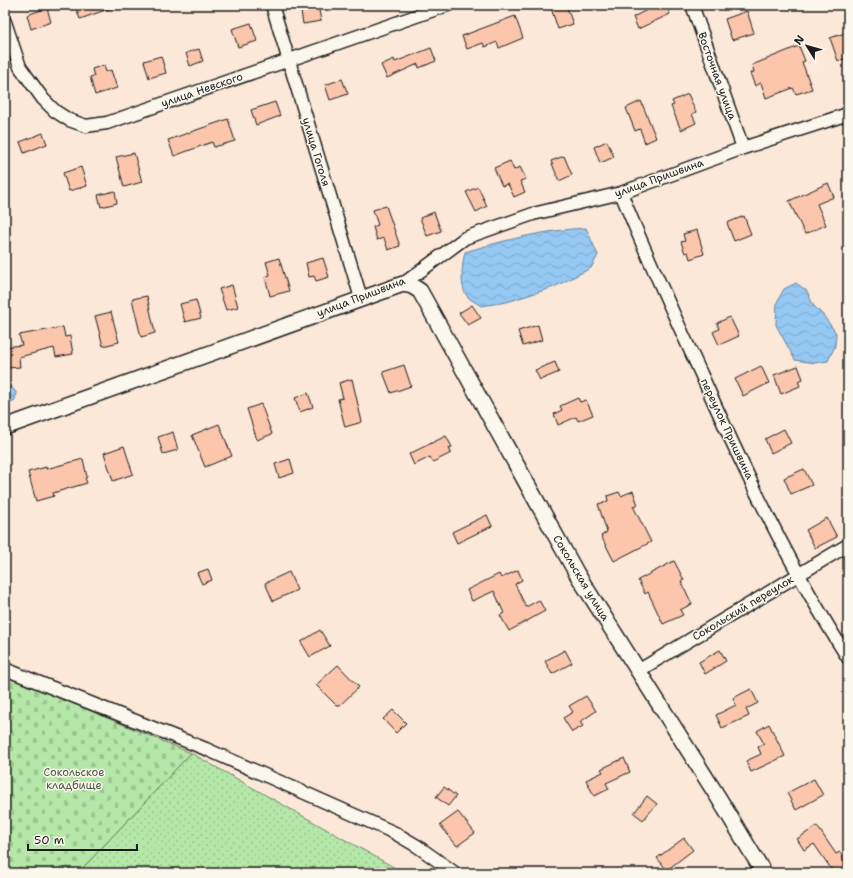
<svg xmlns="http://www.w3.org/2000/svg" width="853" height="878" viewBox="0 0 853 878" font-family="'Shantell Sans',sans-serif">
<defs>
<pattern id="green-dots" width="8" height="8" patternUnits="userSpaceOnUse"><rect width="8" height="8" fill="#b5e7a8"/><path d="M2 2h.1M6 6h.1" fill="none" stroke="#9bc690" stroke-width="1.8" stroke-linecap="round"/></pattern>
<pattern id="cemetery-stones" width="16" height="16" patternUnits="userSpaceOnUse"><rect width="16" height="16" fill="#b5e7a8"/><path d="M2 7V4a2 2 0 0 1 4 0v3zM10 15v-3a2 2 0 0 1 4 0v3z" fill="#9bc690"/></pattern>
<pattern id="water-waves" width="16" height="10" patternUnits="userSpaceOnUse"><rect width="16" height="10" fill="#95c8f2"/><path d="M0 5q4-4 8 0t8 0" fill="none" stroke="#80abcf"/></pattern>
</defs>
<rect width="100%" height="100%" fill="#fbe8d9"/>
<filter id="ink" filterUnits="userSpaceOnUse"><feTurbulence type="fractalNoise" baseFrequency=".025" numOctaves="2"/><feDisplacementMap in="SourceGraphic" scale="8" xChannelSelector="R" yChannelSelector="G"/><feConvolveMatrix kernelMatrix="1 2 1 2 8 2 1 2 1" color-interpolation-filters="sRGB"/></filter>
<g filter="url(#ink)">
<!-- green -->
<path fill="url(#green-dots)" stroke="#688262" d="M191,753L404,873H78Z"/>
<!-- cemetery -->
<path fill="url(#cemetery-stones)" stroke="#688262" d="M5,675L191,753L78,873H5Z"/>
<!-- water -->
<path fill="url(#water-waves)" stroke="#65839c" d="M586,228L598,255L591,268L554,287L507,302L481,306C477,303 472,301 468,297C459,288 462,264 465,252C505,240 545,230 586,228Z
M796,283L807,291L813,305L823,315L836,333L835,346L828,361L815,363L795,360L776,325L777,302L784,289Z
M5,387H11L16,392L15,400L10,403H5Z"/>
<!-- building -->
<path fill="#fbc6ac" stroke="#1c1c1c" d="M75,5H113L114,7L80,19Z
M300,5H318L321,21L303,24Z
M550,5H566L573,24L558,29Z
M657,5H666L670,14L638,29L633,17Z
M47,8L51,22L31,29L27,15Z
M747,11L754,33L732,40L725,19Z
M515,16L523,38L499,48L497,42L485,47L483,43L467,49L462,36Z
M251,23L257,41L238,47L232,29Z
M848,32V58L838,61L830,38Z
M799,46L805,61L802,62L812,89L796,94L793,88L766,98L761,83L755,86L750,73L754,72L752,65Z
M431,48L436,61L419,68L418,64L387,78L381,65L394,59L395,62Z
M199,49L203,61L190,66L186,53Z
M161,56L166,73L149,78L144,61Z
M104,65L106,72L111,70L117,88L95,95L90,77L94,76L92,69Z
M342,79L348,94L330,100L325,85Z
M688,94L696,112L692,114L696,123L681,130L671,106L674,105L672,101Z
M641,101L656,138L645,143L640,129L635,131L626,108Z
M275,102L280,116L256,125L251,110Z
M228,119L235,141L214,147L212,142L174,156L168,140Z
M43,133L47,144L24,153L20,142Z
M607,141L614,157L600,163L594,147Z
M134,153L142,182L124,187L116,157Z
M564,156L572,175L559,181L551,161Z
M510,161L514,170L520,167L526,179L520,181L525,192L514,197L508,184L502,186L494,168Z
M81,167L87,186L69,191L63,173Z
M828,183L834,197L817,204L826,225L805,234L789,201Z
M478,187L487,206L476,212L466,192Z
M115,191L117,203L101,207L98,195Z
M386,206L400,246L388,250L384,238L377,240L373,227L378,225L373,210Z
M434,212L441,231L427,236L420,218Z
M744,216L751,234L734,241L727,223Z
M697,230L704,254L690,259L688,252L685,253L681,242L685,241L683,234Z
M279,258L289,291L270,296L265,277L270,275L266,262Z
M323,258L329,277L316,281L314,276L309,277L306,263Z
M232,285L238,307L226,310L219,289Z
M147,296L155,333L141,337L132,299Z
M196,300L201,318L185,322L180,304Z
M472,305L481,318L468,325L459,313Z
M111,312L119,342L103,346L95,316Z
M730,317L739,336L719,345L713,332L719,329L717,323Z
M538,325L542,340L523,346L518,331Z
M63,327L65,337L70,336L73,354L56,357L54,348L19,357L20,367L7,368L6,361L5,362V347L22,345L19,335Z
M555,362L559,372L540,380L535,370Z
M404,365L411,386L391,393L383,372Z
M761,366L769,383L743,396L735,379Z
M798,366L803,379L798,381L800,386L781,394L774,375Z
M352,379L362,422L345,427L338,399L343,398L339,383Z
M308,393L313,407L300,412L295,398Z
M578,398L580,402L586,400L593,415L578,421L576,417L558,425L554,414L562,410L560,406Z
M261,404L272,434L257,440L247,409Z
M219,424L232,456L205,467L192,435Z
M784,429L791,443L771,453L765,439Z
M173,432L178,450L163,454L158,437Z
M446,436L452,447L449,448L451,453L433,462L430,457L414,465L409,454Z
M124,446L133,474L113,481L104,453Z
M83,459L87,477L85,478L87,483L53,493L54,496L36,501L28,472L46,467V469Z
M290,459L294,473L279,478L275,464Z
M804,469L812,485L791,494L784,478Z
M633,491L638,505L633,506L651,542L614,561L601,536L607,532L598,504L608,501L607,496L619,492L621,496Z
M487,515L492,526L457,543L452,532Z
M827,518L837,537L815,548L806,530Z
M674,561L684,580L681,581L692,604L680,610L683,615L663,624L648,592L645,594L638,580Z
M208,569L212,580L202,584L197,573Z
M518,570L522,580L515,584L526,607L539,600L545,611L509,631L500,615L504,613L494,591L472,601L467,590L499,574L501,578Z
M289,572L297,590L273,601L265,583Z
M320,630L330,646L310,657L301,642Z
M565,650L572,663L552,674L545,661Z
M720,650L726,661L705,674L699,662Z
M338,665L359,687L338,707L316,685Z
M751,689L758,703L746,709L749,716L722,728L716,715L736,705L733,698Z
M586,696L596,711L580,722L583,726L572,732L563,718L573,712L569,706Z
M393,710L406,723L396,733L383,719Z
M769,724L785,756L751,772L746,761L761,754L758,747L764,744L757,731Z
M624,758L630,772L606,783L609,789L594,796L586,780L603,772L601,769Z
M814,779L823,795L796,810L787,793Z
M444,787L456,796L448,806L436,797Z
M647,796L657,804L643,820L634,813Z
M458,812L475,833L457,846L440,825Z
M817,826L836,854L840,852L848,868L838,873H834L814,844L804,850L797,839Z
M684,838L693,850L667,870L657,858Z"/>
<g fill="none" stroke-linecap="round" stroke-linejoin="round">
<!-- minor casing -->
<g stroke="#1c1c1c" stroke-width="15">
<path id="minor" d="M272,5L361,298
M692,5L743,148
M5,22L20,67L43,99L55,111L69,120L86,126L107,123L448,5
M621,193C646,255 674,315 702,376C745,472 791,569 848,658
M403,284L465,238L533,214L621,193L743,148L848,114
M5,669L206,749L395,833L417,846L455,873
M638,671L848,545"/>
</g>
<!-- tertiary casing -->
<g stroke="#1c1c1c" stroke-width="18">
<path id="tertiary" d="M5,427L403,284L412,286L420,291L577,574L718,797L764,873"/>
</g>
<!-- minor -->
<use href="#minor" stroke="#fbf7ec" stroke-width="12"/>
<!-- tertiary -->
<use href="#tertiary" stroke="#fbf7ec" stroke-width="15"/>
</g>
</g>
<g text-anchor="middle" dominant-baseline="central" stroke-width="3" stroke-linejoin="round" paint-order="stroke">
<!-- street labels -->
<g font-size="11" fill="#1c1c1c" stroke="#fbf7ec">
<text transform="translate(717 76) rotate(70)">Восточная улица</text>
<text transform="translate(202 90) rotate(-19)">улица Невского</text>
<text transform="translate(316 152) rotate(73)">улица Гоголя</text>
<text transform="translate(659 178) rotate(-20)">улица Пришвина</text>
<text transform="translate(361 297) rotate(-21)">улица Пришвина</text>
<text transform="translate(727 429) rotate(65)">переулок Пришвина</text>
<text transform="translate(581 578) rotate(59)">Сокольская улица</text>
<text transform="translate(743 608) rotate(-31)">Сокольский переулок</text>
</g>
<!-- park labels -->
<g font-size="11" fill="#4a5946" stroke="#fbf7ec">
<text x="74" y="772">Сокольское<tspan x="74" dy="13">кладбище</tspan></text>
</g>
</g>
<!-- margin -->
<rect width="853" height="878" fill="none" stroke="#fbf7ec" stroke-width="20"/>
<rect x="10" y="10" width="833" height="858" fill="none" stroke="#1c1c1c" stroke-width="1.5" filter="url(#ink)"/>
<!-- north arrow -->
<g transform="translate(807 46) rotate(307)" stroke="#fbf7ec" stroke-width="3" paint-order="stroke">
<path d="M0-3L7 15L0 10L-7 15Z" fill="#1c1c1c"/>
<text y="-6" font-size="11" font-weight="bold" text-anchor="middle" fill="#1c1c1c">N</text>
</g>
<!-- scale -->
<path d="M28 844v6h109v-6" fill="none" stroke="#1c1c1c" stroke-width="2"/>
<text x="34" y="844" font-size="12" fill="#1c1c1c" stroke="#fbf7ec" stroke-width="3" paint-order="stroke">50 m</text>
</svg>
